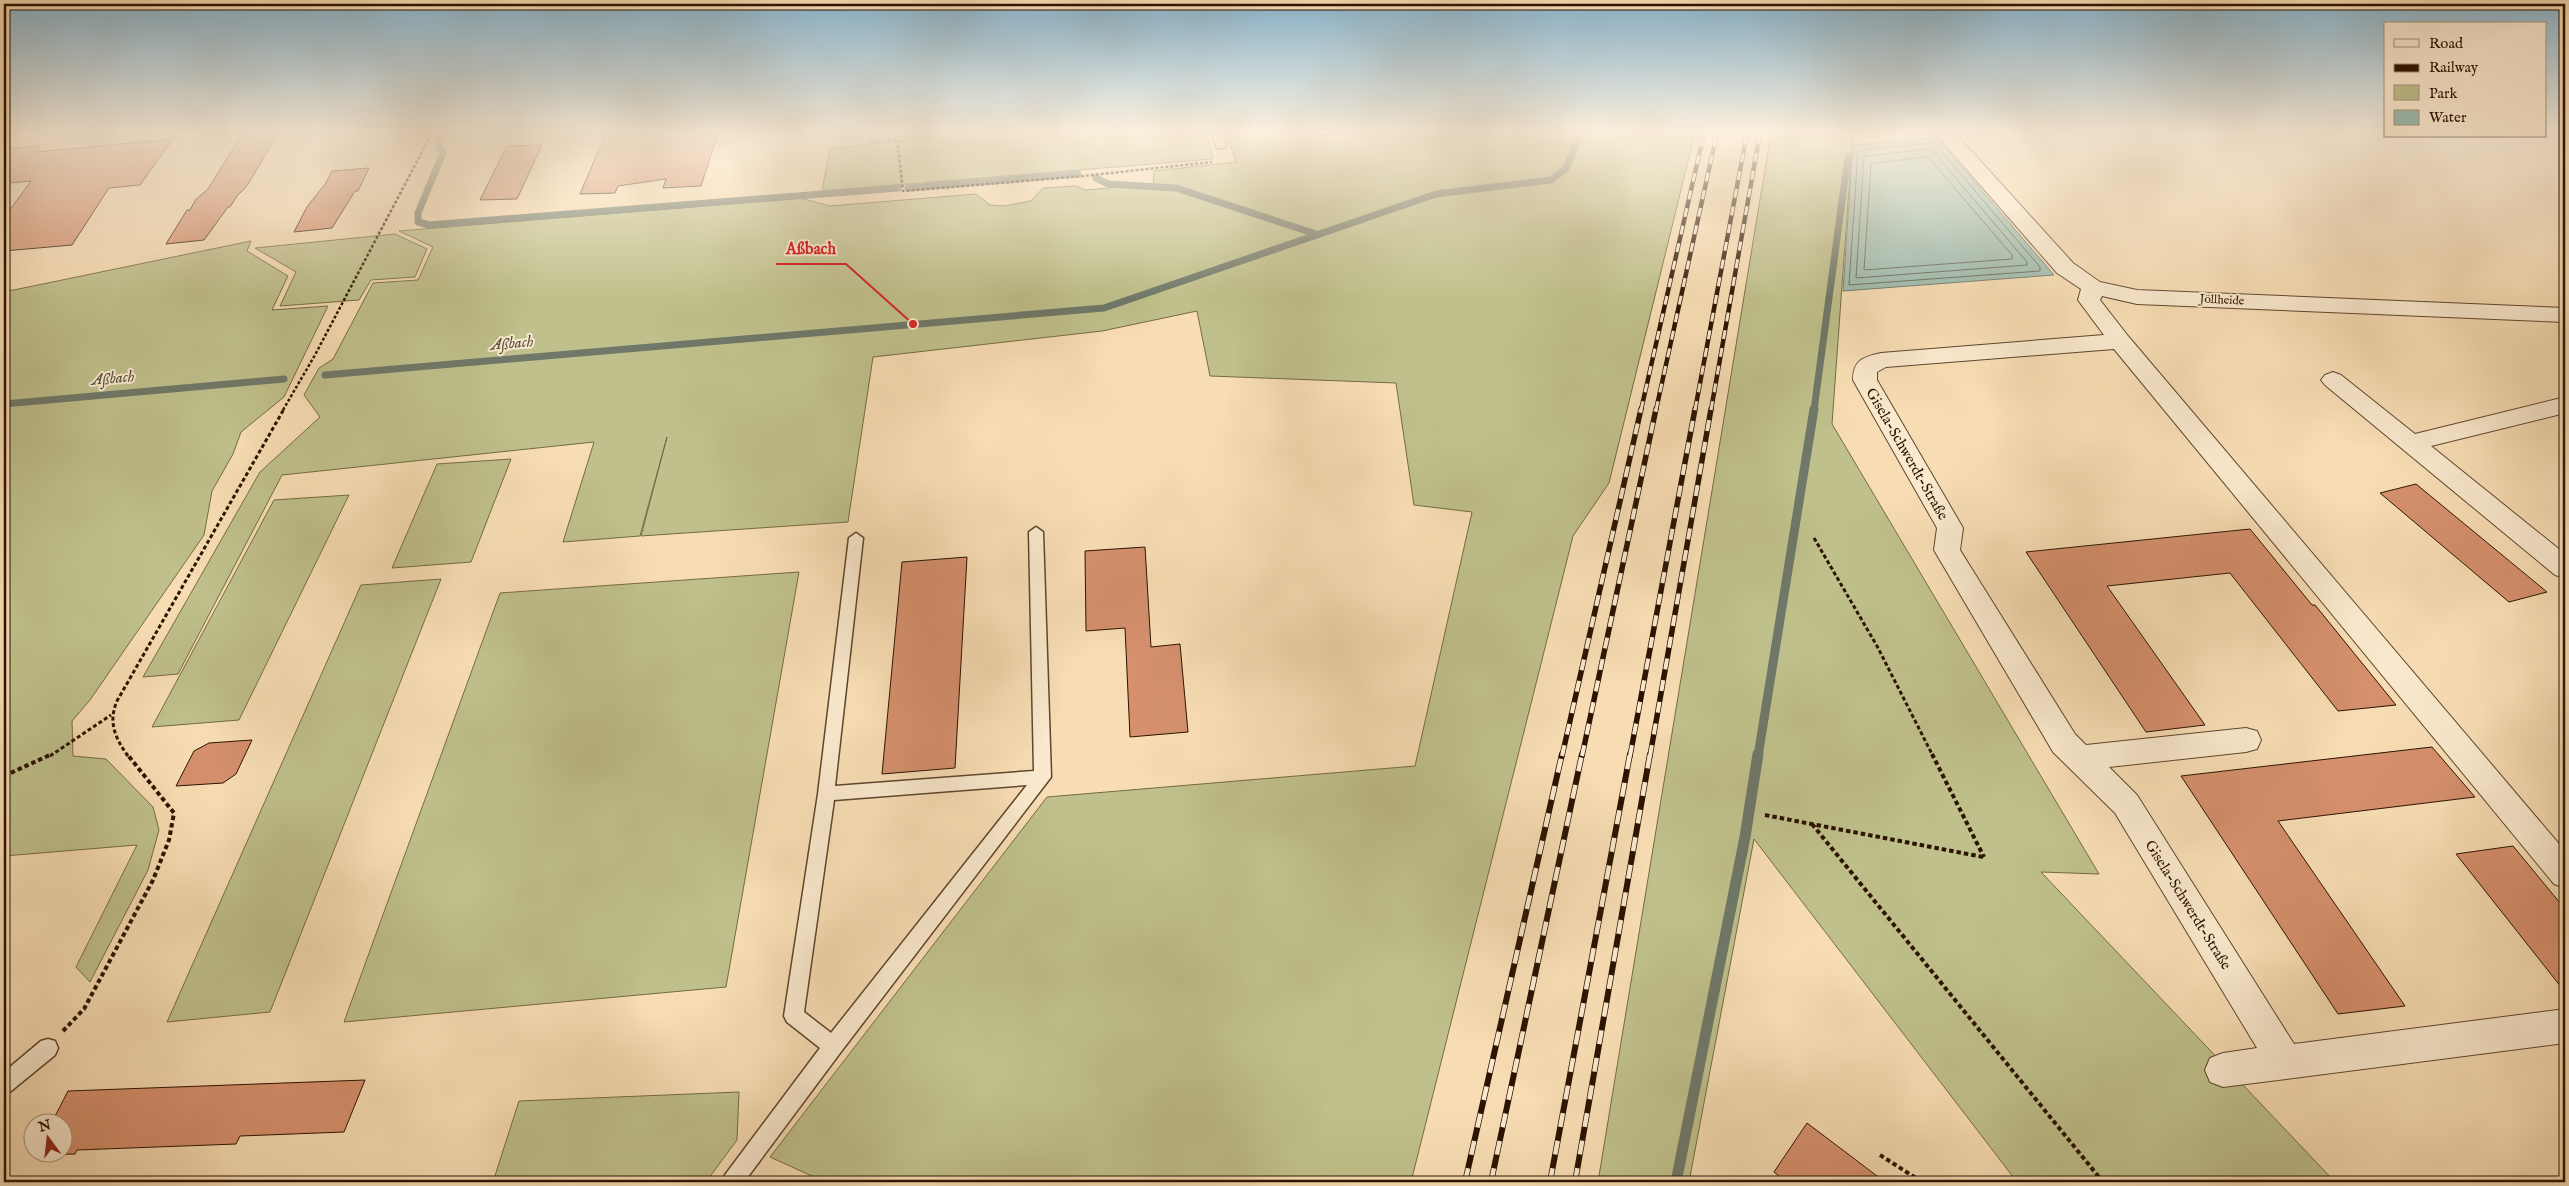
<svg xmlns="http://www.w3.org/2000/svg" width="2569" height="1186" viewBox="0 0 2569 1186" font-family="'IM FELL English',serif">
<rect width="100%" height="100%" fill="#f8ddb4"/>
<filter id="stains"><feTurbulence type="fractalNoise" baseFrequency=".004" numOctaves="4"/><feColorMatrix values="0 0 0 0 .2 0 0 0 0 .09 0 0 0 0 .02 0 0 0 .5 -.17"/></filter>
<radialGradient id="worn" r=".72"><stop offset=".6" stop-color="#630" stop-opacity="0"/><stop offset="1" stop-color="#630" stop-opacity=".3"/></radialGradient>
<!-- green -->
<path fill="#bfc08b" stroke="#756a46" d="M960,133H1206L1213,159L822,191L830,149Z
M1226,133H1695L1609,483L1573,536L1411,1182H825L770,1157L1047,797L1415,766L1472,512L1414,505L1396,383L1210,376L1197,311L1102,331L873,357L848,522L641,536L667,437L640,536L563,542L594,442L282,475L178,674L143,677L260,472L320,417L304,395L319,368L333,359L373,283L418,280L433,247L399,231L800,198L830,206L976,194L990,205L1004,206L1031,201L1043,188L1076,186L1085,190L1153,184L1154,171L1236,162Z
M1771,133H1853L1832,424L2099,874L2041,872L2335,1182H2017L1754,839L1689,1182H1598Z
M395,234L427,249L415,277L371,280L359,300L280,306L296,272L255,248Z
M251,241L247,251L288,276L272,310L328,306L284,397L241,432L233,454L212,491L204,535L90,700L72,721L73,756L106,759L153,807L159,830L148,870L90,982L76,967L137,845L4,856V292Z
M511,459L471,562L392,568L437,464Z
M349,495L239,720L152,727L274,500Z
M799,572L726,987L344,1022L500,593Z
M441,579L270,1012L167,1022L361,585Z
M739,1092L737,1140L706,1182H493L519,1101Z"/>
<!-- water -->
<path fill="#9dbbaf" stroke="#6f7869" d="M1937,138L2054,275L1843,291L1853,145Z"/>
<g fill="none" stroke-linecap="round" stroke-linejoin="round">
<!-- shore -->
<path stroke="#646758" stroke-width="1" d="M1934,143L2040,267V271L1849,285L1858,151Z
M1931,149L2027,262V265L1856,278L1864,157Z
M1928,157L2012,255V259L1864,270L1871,164Z"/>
<!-- stream-far2 -->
<path stroke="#6f7869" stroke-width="7" d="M444,133L438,147L443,153L418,213V222L429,225L898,188
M1096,178L1108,184L1176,188L1316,234
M908,188L1078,174
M325,375L1104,308L1436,194L1551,180L1566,168L1580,136L1585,133
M4,404L284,379
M1814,410L1848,156"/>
<!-- stream-far1 -->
<path stroke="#6f7869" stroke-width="9" d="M1758,756L1814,409"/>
<!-- stream -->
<path stroke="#6f7869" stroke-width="11" d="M1676,1182L1745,837L1758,754"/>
</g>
<!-- building -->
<path fill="#d6906d" stroke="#2b1300" d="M243,133H278L247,186L237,196L230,207H228L204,240L166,244L187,210H190L196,199L208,189Z
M606,133H718L701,186L663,188L666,179L618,186L615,193L580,194Z
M173,139L140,185L109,188L72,245L4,251V218L31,181L10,183L4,191V149L40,146L36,152Z
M542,145L517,199L480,200L507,146Z
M369,168L358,191H355L332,228L294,232L307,207L326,183L332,171Z
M2416,484L2547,592L2509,602L2380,493Z
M2250,529L2312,605H2315L2396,705L2338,711L2230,573L2107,586L2205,725L2146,732L2026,552Z
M1145,547L1151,647L1180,644L1188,732L1130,737L1125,628L1086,631L1085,551Z
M967,557L955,768L882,774L902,562Z
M252,740L236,774L223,783L176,786L194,751L209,743Z
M2432,747L2475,797L2278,821L2405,1006L2338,1014L2181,776Z
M2513,846L2565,909V992L2456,854Z
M365,1080L344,1132L240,1136L236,1144L77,1150L75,1154L33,1155L62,1154V1124H51L68,1091Z
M1807,1123L1885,1182H1786L1774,1172Z"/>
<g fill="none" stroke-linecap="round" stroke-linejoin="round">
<!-- service casing -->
<g stroke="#5e462d" stroke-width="3">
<path id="service" d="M1212,133H1222L1226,146L1225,148H1217Z
M1036,527L1043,532L1051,777L840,1053L744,1182H722L725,1175L820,1048L787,1022L784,1016L818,794L849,538L856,533L863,538L835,786L1034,771L1029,532ZM1027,785L831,1033L804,1012L834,800Z
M48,1039L55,1041L58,1048L55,1055L11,1091L4,1093V1072L41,1041Z"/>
</g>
<!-- minor casing -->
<g stroke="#5e462d" stroke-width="2">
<path id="minor" d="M1935,133H1955L2073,263L2100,282L2137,290L2565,308V322L2137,304L2102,296L2100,300L2128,336L2565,851V888L2554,884L2114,349L1886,367L1877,372V380L1963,528L1960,550L2075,734L2086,745L2246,728L2257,731L2261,740L2257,749L2246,752L2109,767L2137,795L2294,1044L2565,1009V1043L2223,1087L2210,1082L2205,1070L2210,1058L2223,1053L2257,1048L2115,813L2053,752L1934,550L1937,528L1853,380C1853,360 1863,357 1881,353L2104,335L2078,300L2081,289L2057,273Z
M2333,372L2341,375L2415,434L2565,397V413L2431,446L2565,554V578L2555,575L2325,385L2321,380L2325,375Z"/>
</g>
<!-- path-far2 -->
<path stroke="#2b1300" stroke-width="2.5" stroke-dasharray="3 2" stroke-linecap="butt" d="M872,138V142L897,139L903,191L1083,176L1212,162
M283,410L315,355L432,133"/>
<!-- path-far1 -->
<path stroke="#2b1300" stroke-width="3" stroke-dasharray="4 2.5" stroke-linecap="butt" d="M1814,538L1877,646L1933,756
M50,756L111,715
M128,756C115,738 108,722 117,701L284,409"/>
<!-- path -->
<path stroke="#2b1300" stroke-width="4" stroke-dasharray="4.5 3" stroke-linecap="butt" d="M1932,754L1984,857
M4,776L52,754
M1765,815L1983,857
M1812,824L2103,1182
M63,1031L84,1009L153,880L169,840L174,813L127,754
M1880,1155L1922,1182"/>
<!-- service -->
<use href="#service" fill="#fae9ce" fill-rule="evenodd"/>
<!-- minor -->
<use href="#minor" fill="#fae9ce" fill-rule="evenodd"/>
<!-- rail-far2 casing -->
<g stroke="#2b1300" stroke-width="4.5">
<path id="rail-far2" d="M1641,410L1704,133
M1656,410L1717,133
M1695,410L1747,133
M1711,410L1760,133"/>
</g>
<!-- rail-far1 casing -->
<g stroke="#2b1300" stroke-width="5.5">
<path id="rail-far1" d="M1562,756L1641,409
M1582,756L1656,409
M1630,756L1695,409
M1650,756L1711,409"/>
</g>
<!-- rail casing -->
<g stroke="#2b1300" stroke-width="6">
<path id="rail" d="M1465,1182L1562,754
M1491,1182L1582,754
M1550,1182L1630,754
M1575,1182L1650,754"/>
</g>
<!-- rail-far2 -->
<use href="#rail-far2" stroke="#fae9ce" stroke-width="3" stroke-dasharray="9" stroke-linecap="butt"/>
<!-- rail-far1 -->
<use href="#rail-far1" stroke="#fae9ce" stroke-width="4" stroke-dasharray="11" stroke-linecap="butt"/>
<!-- rail -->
<use href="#rail" stroke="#fae9ce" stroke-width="4.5" stroke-dasharray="14" stroke-linecap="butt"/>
</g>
<!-- sky -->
<linearGradient id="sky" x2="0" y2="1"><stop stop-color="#8ab7d1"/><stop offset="0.44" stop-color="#fcf0dd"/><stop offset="1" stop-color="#fcf0dd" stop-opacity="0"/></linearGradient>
<rect width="2569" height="299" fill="url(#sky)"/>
<g text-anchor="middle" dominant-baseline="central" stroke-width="4" stroke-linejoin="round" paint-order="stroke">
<!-- far-street labels -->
<g font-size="12" fill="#2b1300" stroke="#fae9ce">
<text transform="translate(2222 300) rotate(3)">Jöllheide</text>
</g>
<!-- street labels -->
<g font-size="15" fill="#2b1300" stroke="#fae9ce">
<text transform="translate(1907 454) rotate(60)">Gisela-Schwerdt-Straße</text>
<text transform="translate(2188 905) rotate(58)">Gisela-Schwerdt-Straße</text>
</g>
<!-- water labels -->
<g font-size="16" font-style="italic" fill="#534e3d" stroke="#fae9ce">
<text transform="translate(512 344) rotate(-5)">Aßbach</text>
<text transform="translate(113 379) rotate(-5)">Aßbach</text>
</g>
</g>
<!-- callouts -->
<path fill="none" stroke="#d62828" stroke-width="2" d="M913 324L846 264H776"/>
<circle fill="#d62828" stroke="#fae9ce" stroke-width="2" cx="913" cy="324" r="5"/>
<g font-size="16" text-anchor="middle" font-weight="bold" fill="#d62828" stroke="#fae9ce" stroke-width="4" stroke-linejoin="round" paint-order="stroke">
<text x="811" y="254">Aßbach</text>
</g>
<!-- margin -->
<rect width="2569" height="1186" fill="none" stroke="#f8ddb4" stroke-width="20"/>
<rect x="5" y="5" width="2559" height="1176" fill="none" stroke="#2b1300" stroke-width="2.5"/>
<rect x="10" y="10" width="2549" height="1166" fill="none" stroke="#2b1300"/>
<!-- legend -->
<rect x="2384" y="22" width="162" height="115" fill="#fae9ce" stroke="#a7937c"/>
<rect x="2394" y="39" width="25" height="8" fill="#fae9ce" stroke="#a7937c"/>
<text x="2429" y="48" font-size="15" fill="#2b1300">Road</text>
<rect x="2394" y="64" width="25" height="8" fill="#2b1300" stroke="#a7937c"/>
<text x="2429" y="72" font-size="15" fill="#2b1300">Railway</text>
<rect x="2394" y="85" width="25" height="15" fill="#bfc08b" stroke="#a7937c"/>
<text x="2429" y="98" font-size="15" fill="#2b1300">Park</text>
<rect x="2394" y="110" width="25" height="15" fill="#9dbbaf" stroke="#a7937c"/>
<text x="2429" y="122" font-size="15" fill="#2b1300">Water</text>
<!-- north arrow -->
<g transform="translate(48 1138) rotate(345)"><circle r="24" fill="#fae9ce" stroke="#a7937c"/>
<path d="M0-4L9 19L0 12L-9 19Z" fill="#8f2418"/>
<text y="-8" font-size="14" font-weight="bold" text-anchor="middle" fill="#2b1300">N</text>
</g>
<rect width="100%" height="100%" filter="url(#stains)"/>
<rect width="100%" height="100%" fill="url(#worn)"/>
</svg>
